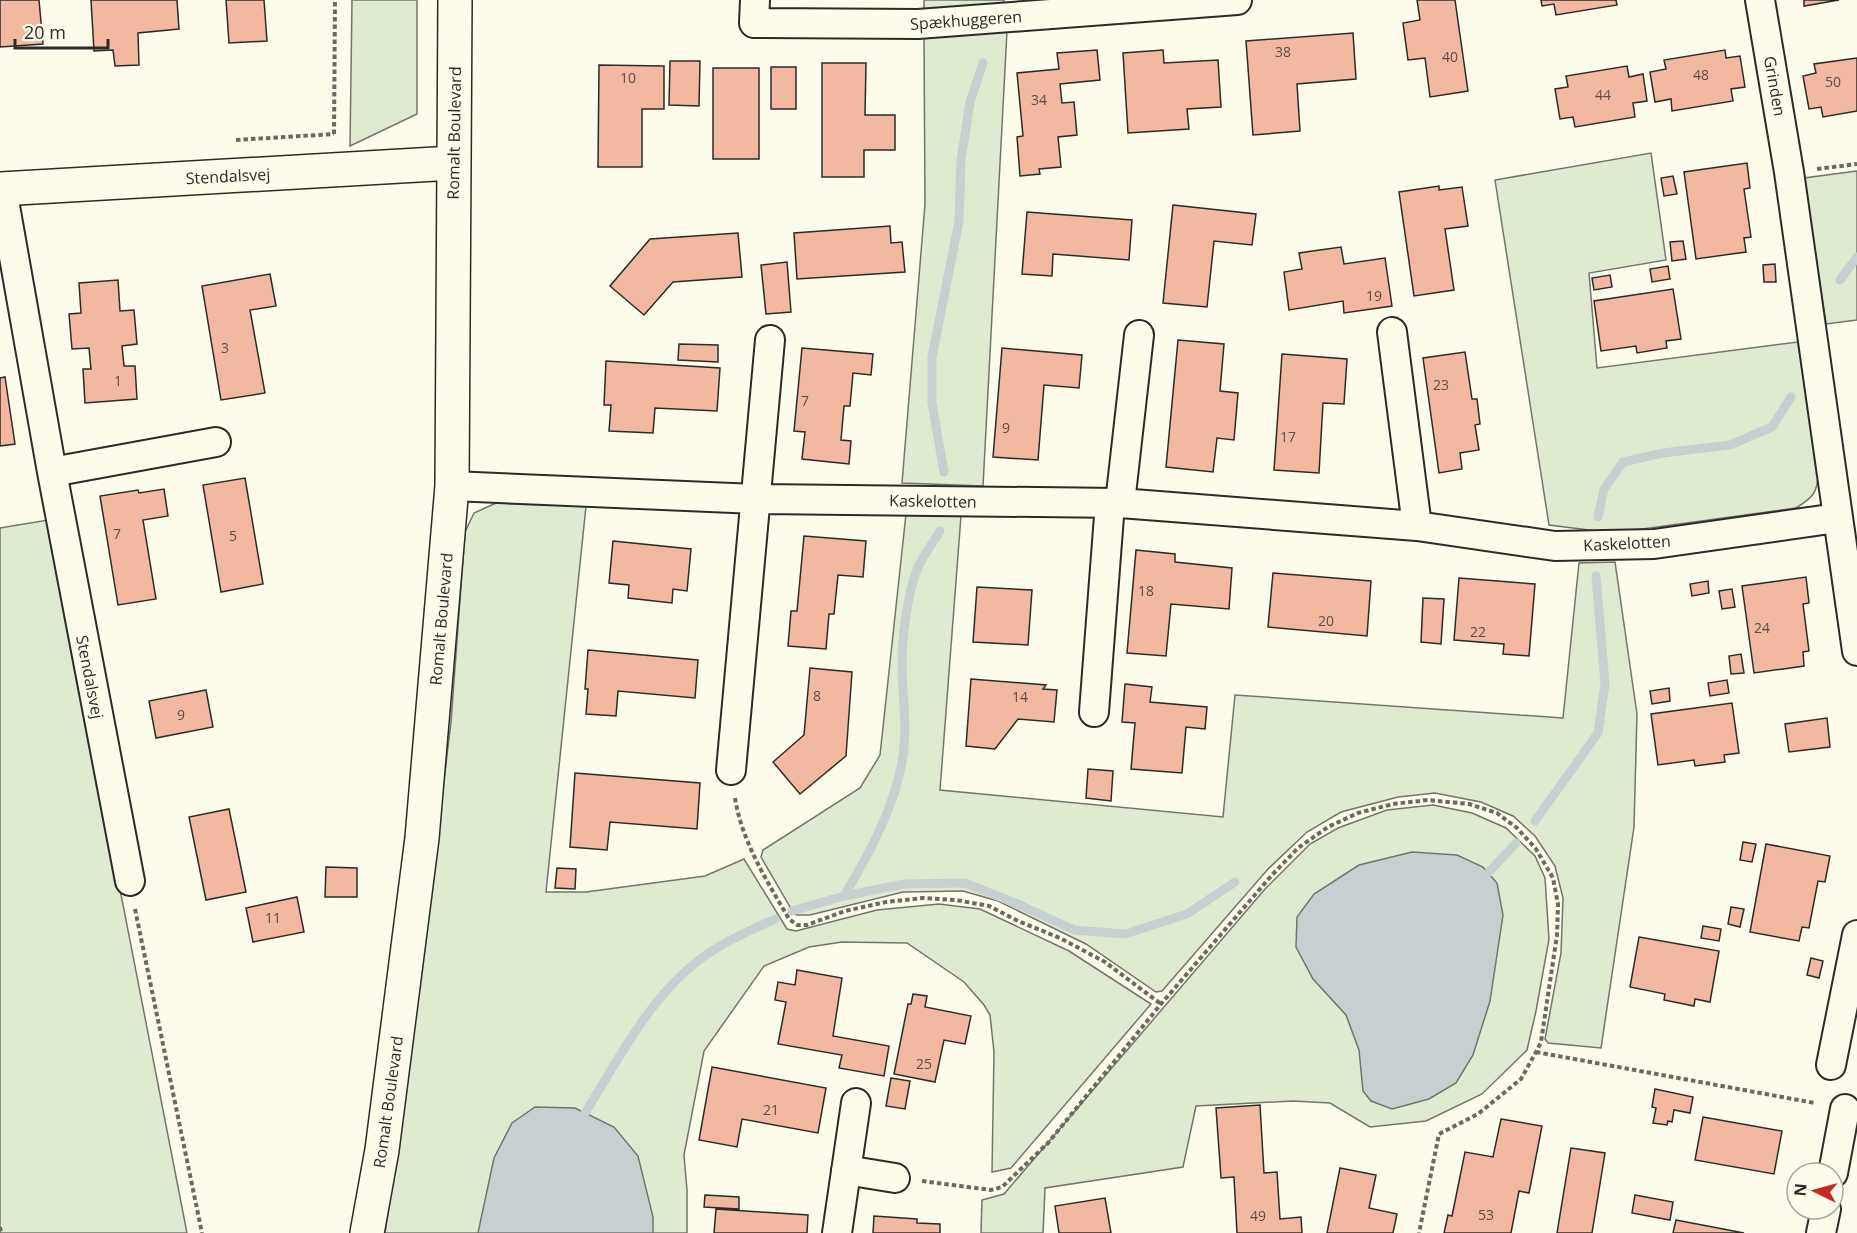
<svg xmlns="http://www.w3.org/2000/svg" width="1857" height="1233" viewBox="0 0 1857 1233" font-family="'Open Sans',sans-serif">
<rect width="100%" height="100%" fill="#fdfbea"/>
<!-- green -->
<path fill="#deebd1" stroke="#74746e" stroke-width="1.5" d="M352,0H417V114L350,146Z
M924,0H1004V5L924,9Z
M1007,31L983,486L902,483L925,204L924,37Z
M1651,153L1666,260L1589,273L1597,368L1798,342L1818,473C1818,493 1812,498 1796,508L1613,533L1549,525L1495,180Z
M1857,171V320L1826,324L1804,178Z
M496,503L586,506L546,892H586L705,876L744,859L787,929L796,931L877,910L939,904L980,909L1069,951L1151,1004L1011,1168L992,1172L994,1052L990,1015L984,1005L964,982L907,943L842,942L809,947L764,966L704,1051L684,1155L687,1190V1233H385L409,1072L451,722L465,532L474,513Z
M906,514L961,516L940,790L1223,817L1235,695L1563,718L1579,563L1615,562L1637,714L1634,827L1601,1048L1548,1043L1545,1039L1561,953L1563,898L1555,866L1535,836L1513,816L1481,802L1435,793L1398,797L1341,812L1307,832L1268,869L1162,991L1156,992L1086,944L998,901L963,891L903,892L810,915H797L794,914L761,857L763,850L860,788L880,755Z
M48,520L187,1233H0V528Z
M1433,805L1472,813L1506,828L1535,856L1545,878L1549,939L1536,1011L1527,1050L1482,1094L1426,1121L1370,1127L1330,1103L1293,1101L1196,1106L1183,1167L1045,1188L1043,1233H981L982,1200L1004,1194L1265,889L1310,844L1338,828L1387,810Z"/>
<!-- water -->
<path fill="#c7d0d0" stroke="#74746e" stroke-width="1.5" d="M1412,852L1457,855L1483,867L1497,883L1503,915L1490,1001L1473,1055L1456,1083L1429,1099L1392,1109L1371,1101L1363,1091L1359,1050L1346,1015L1313,979L1296,947L1297,917L1314,894L1359,865Z
M535,1107L575,1108L614,1127L638,1156L653,1217V1233H478L494,1158L512,1123Z"/>
<g fill="none" stroke-linecap="round" stroke-linejoin="round">
<!-- stream -->
<path stroke="#c7d0d0" stroke-width="9" d="M1840,280L1857,257
M944,472L932,403V357L959,221L961,160L970,102L983,63
M1598,517L1604,489L1623,462L1663,453L1730,445L1772,427L1791,397
M1535,821L1598,733L1605,684L1596,576
M1488,873L1516,843
M844,896C870,853 899,799 904,748C907,720 902,693 902,665C902,639 907,595 917,570C922,557 933,543 940,531
M792,911L844,896L904,884L965,883L1020,905L1074,930L1125,934L1187,914L1235,882
M585,1113C620,1057 653,990 709,953C729,939 753,929 775,919"/>
</g>
<!-- building -->
<path fill="#f2b8a0" stroke="#2b2b2b" stroke-width="1.5" d="M0,0H39L43,44L0,47Z
M91,0H177L179,29L138,33L139,65L115,66L113,50L94,51Z
M226,0H264L267,41L229,43Z
M1417,0H1455L1468,91L1430,97L1425,58L1408,60L1403,23L1420,20Z
M1541,0H1616L1617,5L1556,15L1554,4L1542,6Z
M1804,0H1839L1804,6Z
M1353,33L1356,79L1297,84L1300,131L1253,135L1246,41Z
M1097,50L1100,80L1060,84L1062,103L1074,102L1077,135L1058,137L1061,167L1039,169L1040,174L1020,176L1017,137L1023,136L1017,73L1059,69L1057,53Z
M1163,50L1164,63L1218,60L1221,107L1187,109L1189,129L1128,133L1123,53Z
M1725,50L1726,58L1740,56L1745,87L1731,89L1733,101L1672,111L1671,99L1655,102L1650,72L1666,69L1664,60Z
M1857,58V111L1823,117L1821,107L1809,109L1803,76L1816,73L1814,64Z
M670,61H700L699,106L669,105Z
M822,63H866L865,115H895V150H864V177H822Z
M599,65L664,66V109H642V167H598Z
M1627,66L1629,77L1643,74L1647,101L1633,103L1635,117L1575,127L1573,117L1560,119L1555,89L1568,87L1566,76Z
M771,67H796V109H771Z
M713,68H759V159H713Z
M1747,163L1750,188L1744,189L1751,237L1744,238L1746,252L1696,259L1684,172Z
M1673,176L1677,194L1664,196L1661,178Z
M1439,186V190L1462,187L1468,226L1445,229L1454,290L1414,296L1399,192Z
M1173,205L1256,214L1252,245L1214,241L1207,307L1163,303Z
M1027,212L1132,220L1129,260L1053,254L1052,276L1022,274Z
M890,226L891,243L902,242L905,272L797,279L794,233Z
M738,233L742,277L673,282L644,315L610,286L650,239Z
M1683,241L1686,259L1672,261L1670,242Z
M1341,247L1344,264L1385,258L1392,306L1344,313L1343,301L1289,310L1284,272L1302,269L1299,253Z
M787,262L791,312L766,314L761,265Z
M1775,264L1776,282H1764L1763,265Z
M1668,266L1670,279L1652,282L1650,269Z
M270,274L276,306L250,310L265,393L221,400L202,286Z
M1610,275L1612,287L1594,290L1592,278Z
M118,280L120,311L134,310L137,344L122,346L124,366H135L137,399L85,403L83,369H91L89,348L72,349L69,314L81,313L79,283Z
M1673,289L1681,339L1666,341L1667,348L1637,353L1636,346L1601,351L1594,301Z
M1178,340L1224,344L1220,391L1238,393L1234,440L1217,438L1213,472L1166,467Z
M679,344L718,345V362L678,360Z
M802,348L873,354L871,375L853,373L850,406H844L841,440L851,441L849,464L802,459L805,432L794,431Z
M1002,348L1082,355L1079,388L1044,385L1038,460L993,457Z
M1465,352L1472,399H1477L1480,424L1475,425L1479,450L1460,453L1462,469L1439,473L1423,358Z
M1282,354L1347,359L1344,404L1323,403L1319,473L1274,470Z
M606,361L720,368L717,411L655,408L653,433L609,431L611,405H604Z
M5,377L15,444L0,446V378Z
M245,478L263,584L221,592L203,485Z
M164,489L168,516L143,520L156,599L118,605L100,496L138,490L139,493Z
M804,536L866,541L863,577L838,575L834,614H829L826,649L788,646L791,611H797Z
M613,541L691,549L687,591L673,589L672,603L628,598L629,585L609,583Z
M1136,550L1175,554V562L1232,568L1229,609L1171,604L1166,656L1127,653Z
M1273,573L1371,581L1367,636L1268,627Z
M1806,577L1809,603L1803,604L1809,651L1803,652L1804,666L1754,673L1742,586Z
M1459,578L1535,584L1529,656L1503,654L1504,644L1454,640Z
M1708,581L1709,593L1692,596L1690,584Z
M977,587L1032,590L1028,645L973,642Z
M1732,589L1735,607L1722,609L1719,591Z
M1423,598L1444,599L1441,644L1421,642Z
M588,650L698,660L695,698L618,691L616,716L586,714L588,689H585Z
M1741,654L1744,673L1731,674L1729,656Z
M810,668L852,672L846,756L800,794L773,762L804,735Z
M971,679L1046,685L1043,689L1057,690L1054,722L1018,719L995,749L966,746Z
M1727,680L1729,693L1710,696L1708,683Z
M1125,684L1152,687L1150,702L1207,707L1205,729L1186,727L1182,773L1131,769L1135,723L1122,722Z
M1669,688L1670,701L1652,704L1650,691Z
M206,690L213,727L156,738L149,701Z
M1732,703L1739,753L1724,755L1725,762L1695,766L1694,760L1658,765L1651,714Z
M1827,718L1830,747L1789,752L1785,724Z
M1088,769L1113,771L1111,801L1086,798Z
M575,773L700,783L697,829L610,822L607,850L570,847Z
M229,809L246,892L206,900L189,817Z
M1743,842L1756,844L1752,862L1740,860Z
M1766,844L1830,856L1825,882L1818,881L1809,928L1802,927L1799,941L1750,932Z
M326,867L357,868V897H325Z
M557,868L576,869L575,889L555,888Z
M297,897L304,932L253,942L246,908Z
M1731,907L1744,909L1740,927L1728,924Z
M1703,926L1721,929L1719,941L1701,938Z
M1639,937L1719,951L1710,1002L1695,999L1694,1006L1664,1000L1665,994L1630,987Z
M1811,958L1823,961L1819,978L1807,975Z
M797,970L842,978L833,1036L889,1046L884,1076L839,1068L842,1055L778,1044L786,1002L775,1000L778,982L795,985Z
M913,994L927,996L925,1007L971,1016L965,1044L944,1040L935,1082L894,1074L908,1004H911Z
M712,1067L826,1088L818,1133L742,1119L737,1147L699,1140Z
M891,1078L910,1081L905,1109L886,1106Z
M1655,1089L1693,1097L1690,1113L1674,1110L1672,1122L1668,1121L1667,1125L1653,1123L1656,1108L1652,1107Z
M1260,1105L1264,1173L1277,1172L1280,1219L1301,1217L1302,1233H1237L1234,1177L1221,1178L1216,1108Z
M1703,1117L1782,1131L1774,1174L1695,1160Z
M1501,1119L1542,1126L1529,1193L1519,1191L1511,1233H1444L1448,1215L1452,1216L1465,1152L1493,1157Z
M1571,1148L1605,1153L1592,1233H1557Z
M1340,1168L1376,1175L1369,1208L1397,1214L1393,1233H1327Z
M705,1195L739,1197V1209L704,1207Z
M1635,1195L1673,1202L1670,1220L1632,1213Z
M1105,1198L1111,1233H1059L1055,1206Z
M716,1209L808,1215L807,1233H714Z
M874,1216L917,1219V1223L940,1224V1233H873Z
M1676,1220L1744,1233H1673Z"/>
<g fill="none" stroke-linecap="round" stroke-linejoin="round">
<!-- street casing -->
<g stroke="#2b2b2b" stroke-width="32">
<path id="street" d="M755,0L754,23L918,24L1237,0
M1760,0L1789,172L1857,651
M2,189L52,472L130,881
M1392,332L1417,526
M52,472L216,442
M452,486L756,499L1120,503L1417,526L1555,546L1654,544L1837,518
M1120,503L1139,335
M1094,712L1110,503
M731,770L770,340
M1831,1065L1857,935
M846,1170L895,1178
M1833,1173L1845,1109
M837,1233L856,1103
M1821,1233L1826,1209"/>
</g>
<!-- secondary casing -->
<g stroke="#2b2b2b" stroke-width="36">
<path id="secondary" d="M0,189L453,163
M367,1233L382,1150L422,838L452,486L455,0"/>
</g>
<!-- path -->
<path stroke="#6a6964" stroke-width="4" stroke-dasharray="4.5 3" stroke-linecap="butt" d="M334,134L335,0
M236,140L334,134
M1817,169L1857,164
M735,798C742,842 767,881 789,919L797,925H807L845,911L886,902L923,898L956,900L989,906L1018,921L1060,938L1105,962L1161,1004
M135,909L202,1233
M1536,1052L1815,1103
M922,1181L991,1190L1002,1187L1048,1143L1161,1004L1272,875L1298,848L1328,827L1358,813L1393,804L1428,800L1469,804L1497,813L1517,828L1536,849L1553,878L1558,904L1557,935L1541,1042L1536,1052L1521,1079L1478,1114L1439,1134L1419,1233
M0,1227L1,1233"/>
<!-- street -->
<use href="#street" stroke="#fdfbea" stroke-width="28"/>
<!-- secondary -->
<use href="#secondary" stroke="#fdfbea" stroke-width="33"/>
</g>
<g text-anchor="middle" dominant-baseline="central" stroke-width="4.5" stroke-linejoin="round" paint-order="stroke">
<!-- number labels -->
<g font-size="14" fill="#5d4e48">
<text x="1283" y="51">38</text>
<text x="1450" y="56">40</text>
<text x="1701" y="74">48</text>
<text x="628" y="77">10</text>
<text x="1833" y="81">50</text>
<text x="1603" y="94">44</text>
<text x="1039" y="99">34</text>
<text x="1374" y="295">19</text>
<text x="225" y="347">3</text>
<text x="118" y="380">1</text>
<text x="1441" y="384">23</text>
<text x="805" y="400">7</text>
<text x="1006" y="427">9</text>
<text x="1288" y="436">17</text>
<text x="117" y="533">7</text>
<text x="233" y="535">5</text>
<text x="1146" y="590">18</text>
<text x="1326" y="620">20</text>
<text x="1762" y="627">24</text>
<text x="1478" y="631">22</text>
<text x="817" y="695">8</text>
<text x="1020" y="696">14</text>
<text x="181" y="714">9</text>
<text x="273" y="917">11</text>
<text x="924" y="1063">25</text>
<text x="771" y="1109">21</text>
<text x="1486" y="1214">53</text>
<text x="1258" y="1215">49</text>
</g>
<!-- street labels -->
<g font-size="16" fill="#2b2b2b" stroke="#fdfbea">
<text transform="translate(966 20) rotate(-4)">Spækhuggeren</text>
<text transform="translate(1775 86) rotate(80)">Grinden</text>
<text transform="translate(454 133) rotate(-89)">Romalt Boulevard</text>
<text transform="translate(228 176) rotate(-3)">Stendalsvej</text>
<text transform="translate(933 501) rotate(1)">Kaskelotten</text>
<text transform="translate(1627 543) rotate(-3)">Kaskelotten</text>
<text transform="translate(441 619) rotate(-85)">Romalt Boulevard</text>
<text transform="translate(90 677) rotate(79)">Stendalsvej</text>
<text transform="translate(388 1102) rotate(-82)">Romalt Boulevard</text>
</g>
</g>
<!-- north arrow -->
<g transform="translate(1815 1191) rotate(275)"><circle r="28" fill="#fdfbea" stroke="#a9a89e" stroke-width="1.5"/>
<path d="M0-4.5L10 22L0 15L-10 22Z" fill="#c62828"/>
<text y="-9" font-size="16" font-weight="bold" text-anchor="middle" fill="#2b2b2b">N</text>
</g>
<!-- scale -->
<path d="M15 39v9h93v-9" fill="none" stroke="#2b2b2b" stroke-width="3"/>
<text x="24" y="39" font-size="18" fill="#2b2b2b" stroke="#fdfbea" stroke-width="4.5" paint-order="stroke">20 m</text>
</svg>
